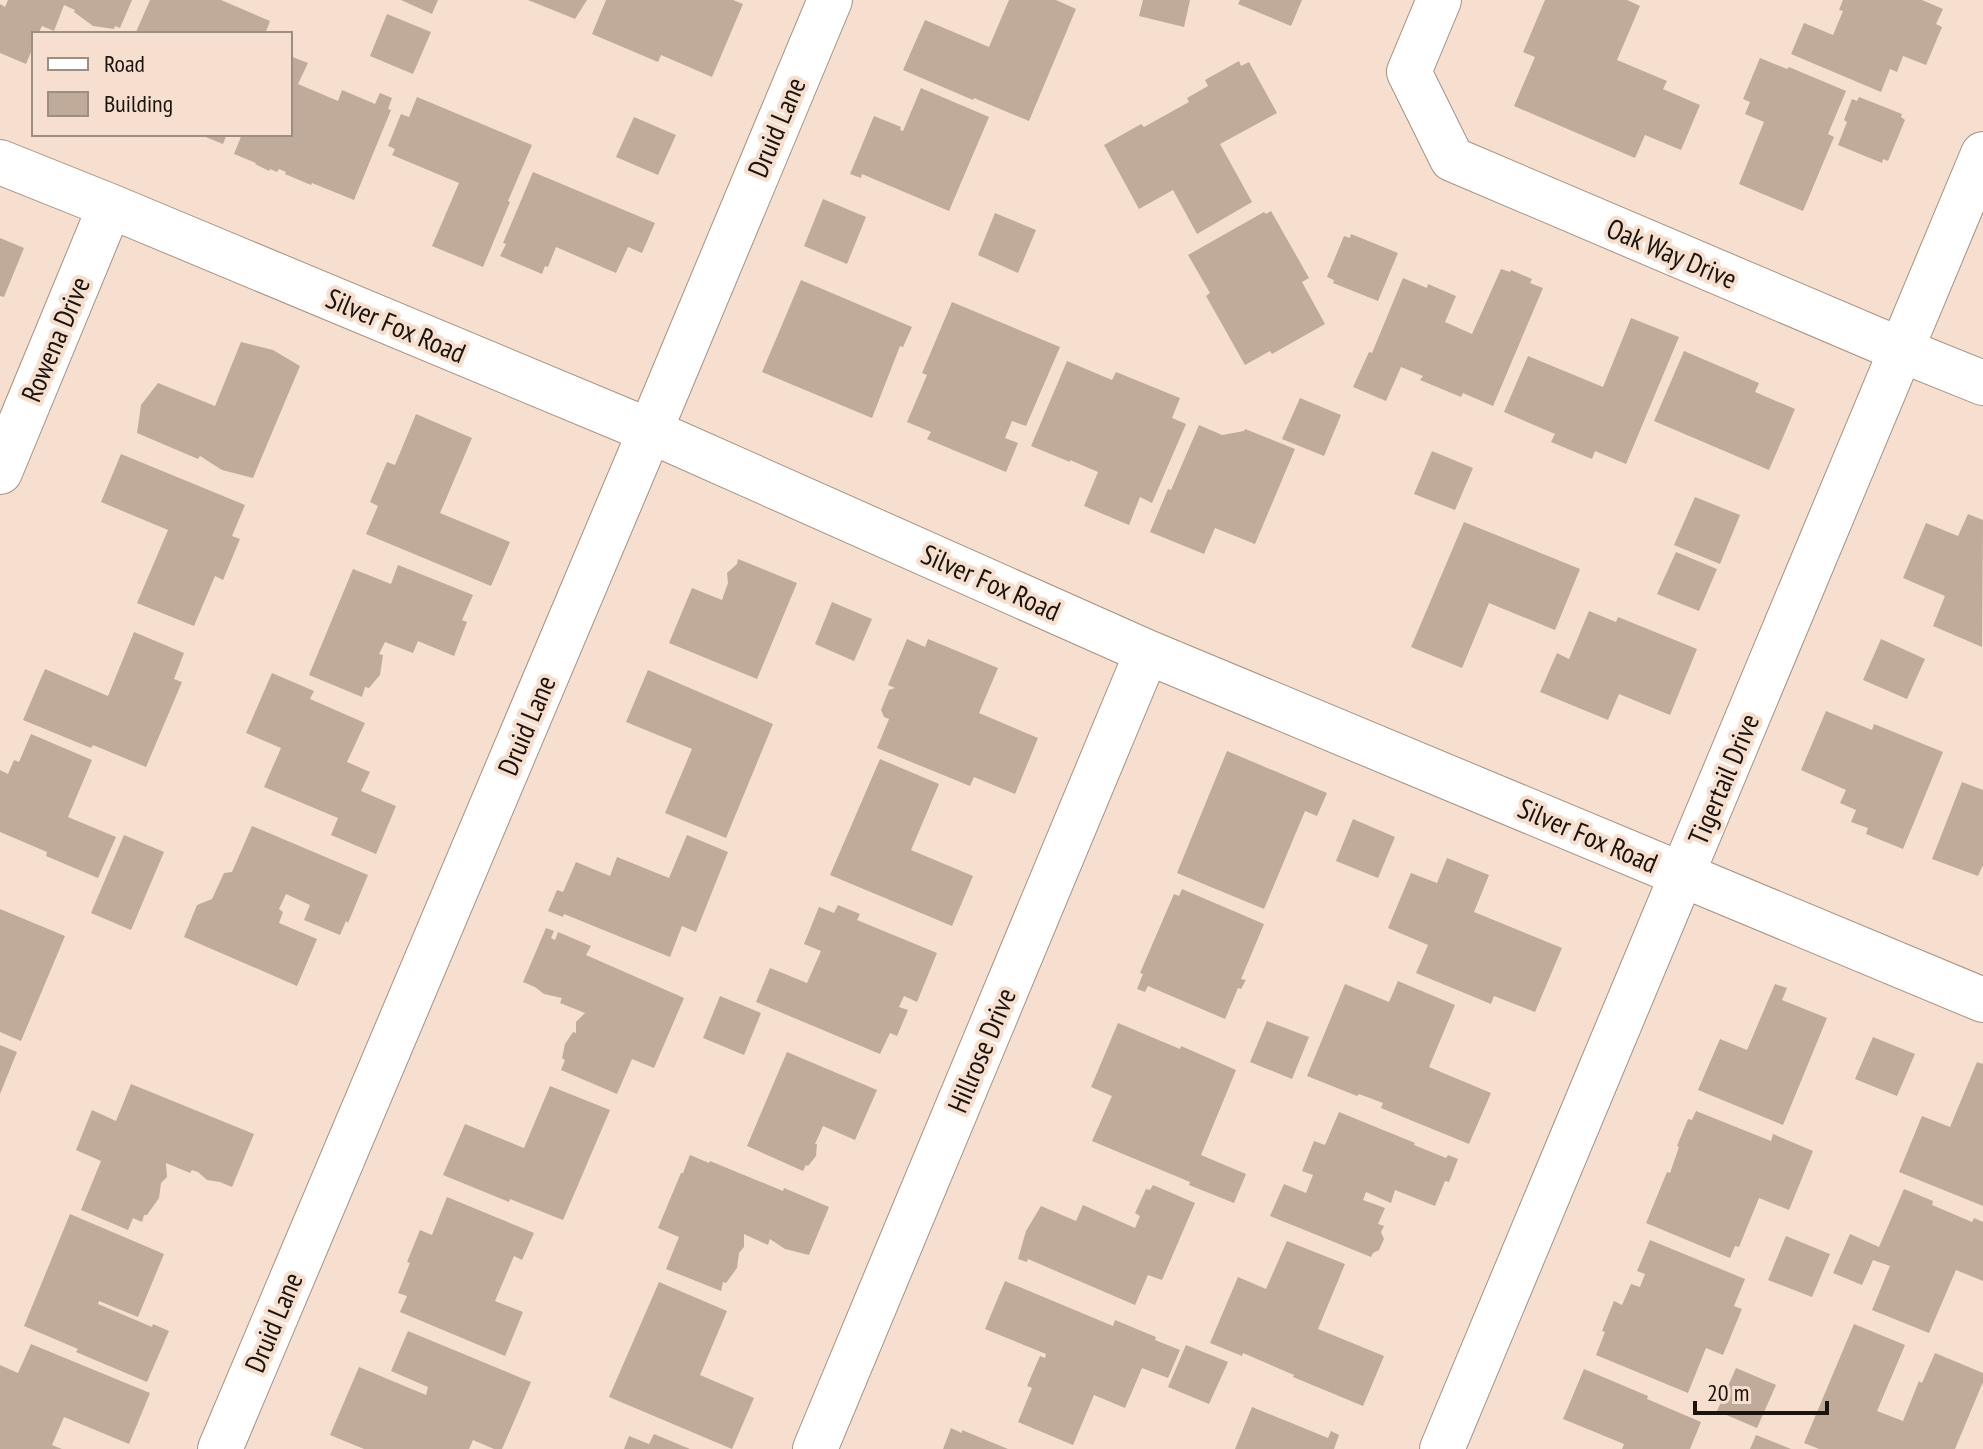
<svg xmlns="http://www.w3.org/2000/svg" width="1983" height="1449" viewBox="0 0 1983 1449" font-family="'PT Sans Narrow',sans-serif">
<rect width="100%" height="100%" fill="#f6dfce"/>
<!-- building -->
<path fill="#c0aa9a" d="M8,0H132L120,28L115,26L114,29L93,26L74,12L75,10L64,5L54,31L42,26L38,34H34V45L26,64L0,53V4L5,7Z
M150,0H221L270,21L265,34H140L136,32Z
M401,0H438L432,14Z
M528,0H587L575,19Z
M606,0H733L743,4L712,77L661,55L658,62L592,34Z
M1009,0H1056L1076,9L1029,121L974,98L973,100L903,70L925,20L989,47Z
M1143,0H1190L1184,27L1139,16Z
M1240,0H1302L1291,26L1238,4Z
M1545,0H1627L1640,6L1617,60L1667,81L1663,89L1700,105L1681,150L1645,135L1635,158L1514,106L1535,57L1523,52Z
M1843,0H1922L1943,9L1936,24L1942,27L1926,65L1903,56L1897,72L1890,69L1881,92L1791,54L1804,23L1833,35L1843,11L1839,10Z
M387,14L431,32L413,74L370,56Z
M290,56L308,63L298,84L338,101L342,90L375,104L380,93L392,98L388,109L391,110L354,200L312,183L311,185L285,174L286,172L279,169L277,172L270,169L269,171L255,164L256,163L234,154L242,134H290Z
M1760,58L1787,69L1789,67L1846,91L1828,134L1834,137L1803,211L1739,184L1764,122L1745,114L1750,102L1743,99Z
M1239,61L1241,66L1249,62L1277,113L1220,144L1252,202L1197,234L1173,190L1139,209L1104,145L1141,124L1144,127L1189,102L1187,98L1208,86L1205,80Z
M921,88L989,117L949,211L862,174L861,178L850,174L874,116L901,127L900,130L903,131Z
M417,97L532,145L508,201L510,202L483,267L432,246L459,183L392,155L395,149L388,146L401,114L409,117Z
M1859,97L1902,114L1901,117L1905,120L1888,161L1883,159L1882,163L1838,145L1847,122L1844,120L1852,99L1857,101Z
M634,117L676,135L658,175L616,157Z
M198,134H227L223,144Z
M533,172L655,223L642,253L628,247L616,273L556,247L548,267L545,266L542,274L500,256L506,244L503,243Z
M823,199L866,217L847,264L804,246Z
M1271,211L1309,278L1302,282L1325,324L1272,354L1270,351L1245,365L1206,296L1210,293L1188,255L1264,212L1266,214Z
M995,213L1036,230L1018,273L978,255Z
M1351,234L1398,253L1378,301L1333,283L1334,280L1327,277L1344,236L1350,238Z
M0,238L24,248L4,297L0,296Z
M1501,269L1510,272L1511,270L1532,279L1530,283L1543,288L1493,406L1463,393L1461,397L1420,380L1423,376L1401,367L1386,401L1353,387L1369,352L1372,353L1403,278L1427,288L1428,284L1456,296L1445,322L1472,334Z
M801,280L912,327L903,347L900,346L872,418L762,372Z
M952,302L1060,347L1026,426L1012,421L1005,438L1018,443L1006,472L927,439L931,432L907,422L927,375L922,373Z
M1631,318L1679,337L1626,464L1595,451L1592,459L1551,442L1555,434L1504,412L1528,356L1603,387Z
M241,342L273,350L300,366L253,478L222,470L200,456L198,459L137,433L141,405L158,383L215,406Z
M1684,351L1759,383L1755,392L1795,409L1769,470L1654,421Z
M1067,361L1112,380L1116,372L1180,398L1172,418L1186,424L1152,503L1140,497L1129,525L1084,506L1098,472L1070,460V462L1031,446Z
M1300,398L1341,415L1324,456L1282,439Z
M416,414L472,438L440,513L510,542L491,586L366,534L378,506L370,502L387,462L395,465Z
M1199,425L1222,435L1244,431L1245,429L1295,449L1255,544L1215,528L1204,554L1150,532L1168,489L1171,490Z
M1432,451L1473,468L1455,510L1414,494Z
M121,454L245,505L232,536L240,539L223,580L215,576L194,626L137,603L168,530L101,502Z
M1695,497L1740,515L1720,564L1674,545Z
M1968,514L1983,520L1982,647L1933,626L1945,596L1903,578L1926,523L1958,536Z
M1464,522L1580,569L1555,630L1489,603L1462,668L1411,647Z
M1676,552L1717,569L1699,611L1657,594Z
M738,559L797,583L757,679L669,643L692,588L722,600L728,583L727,573L737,564Z
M398,565L473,595L462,620L467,622L454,656L418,641L413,653L385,642L379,654L383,655L380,675L369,688L365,687L362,697L309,675L353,569L391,584Z
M832,602L872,619L854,661L815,644Z
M1589,611L1616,622L1618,617L1697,649L1670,715L1619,694L1608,720L1540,692L1557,653L1569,659Z
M134,632L184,653L174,679L182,682L146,767L93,745L91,748L23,720L45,669L108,696Z
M907,639L925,647L928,639L998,668L979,713L1038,738L1015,794L974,777L970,786L877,748L889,719L884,717L881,710L889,690L895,688L888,685Z
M1881,639L1925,659L1907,699L1863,680Z
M648,670L773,724L726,838L665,813L692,749L626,722Z
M272,673L314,691L310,699L365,723L347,762L370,772L361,791L396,806L376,854L331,835L338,818L264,787L281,748L246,733Z
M1826,711L1872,730L1874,724L1943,752L1903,849L1866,834L1868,828L1851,822L1856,810L1840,803L1846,790L1801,770Z
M31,734L92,760L68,817L116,837L98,878L46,856L47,852L0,832V770L8,774L14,760L19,762Z
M1227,751L1327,793L1317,816L1305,811L1264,909L1177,873Z
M880,759L939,784L911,850L973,876L952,926L830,875Z
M1962,782L1983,790V865L1978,876L1932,859Z
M1353,819L1395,837L1378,878L1336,861Z
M252,826L368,875L348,923L346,921L340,935L304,920L310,905L286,894L279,909L283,912L279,923L317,939L297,986L184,937L197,905L212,899L224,873L232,872Z
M124,835L164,852L131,930L91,913Z
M687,835L728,852L696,932L682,926L670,957L564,914L563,917L548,911L557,890L563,892L576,862L610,876L617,857L669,878Z
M1447,858L1489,875L1474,912L1562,948L1535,1012L1494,996L1491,1004L1416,973L1428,945L1388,928L1411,873L1437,883Z
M1182,889L1264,924L1241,979L1246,980L1241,989L1238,988L1225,1019L1148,986L1145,992L1137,989L1143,974L1140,973L1174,894L1179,896Z
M838,905L860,914L857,920L937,953L917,1002L904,996L899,1007L908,1010L897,1036L890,1033L880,1054L756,1002L770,968L807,983L821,951L804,944L819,907L834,913Z
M0,909L65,936L21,1041L0,1032Z
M546,928L554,931L551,938L555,940L558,932L591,946L586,955L684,998L654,1068L632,1059L617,1094L561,1070L565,1060L562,1058L565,1044L573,1032L576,1033V1022L585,1013L560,1003L562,998L544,994L535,987L523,982Z
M1398,981L1455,1005L1429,1067L1491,1093L1469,1144L1381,1108L1383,1103L1359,1094L1357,1096L1307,1076L1345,984L1389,1002Z
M1775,984L1787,988L1782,1000L1827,1018L1783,1125L1698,1090L1720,1039L1747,1050Z
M720,996L761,1013L744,1055L703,1038Z
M1267,1021L1309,1037L1292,1079L1250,1062Z
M1118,1023L1180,1049L1181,1046L1236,1070L1201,1155L1246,1174L1234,1203L1189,1185L1190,1182L1092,1141L1112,1096L1091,1087Z
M1873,1037L1915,1054L1897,1096L1855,1079Z
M0,1045L17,1052L0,1094Z
M787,1052L877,1090L855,1140L823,1126L815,1144H817L816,1156L808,1166L806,1165L803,1171L747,1146Z
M1977,1062L1983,1064V1206L1899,1172L1922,1116L1950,1127Z
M131,1084L254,1134L232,1187L220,1182L207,1180L198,1172L192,1170L190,1173L166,1163L167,1177L161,1183L159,1198L147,1215H144L142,1222L133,1218L128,1230L81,1210L101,1161L76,1150L92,1110L116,1121Z
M550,1086L610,1110L563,1220L510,1199L509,1202L443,1175L465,1124L524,1148Z
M1696,1111L1771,1141L1773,1134L1813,1151L1789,1210L1759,1198L1739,1247L1735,1246L1730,1258L1646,1223L1667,1172L1670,1173L1679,1147L1677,1146L1688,1119L1692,1120Z
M1339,1112L1415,1143L1414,1145L1446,1158L1448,1155L1458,1159L1449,1182L1445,1181L1435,1206L1395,1190L1391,1203L1366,1192L1363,1200L1385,1208L1378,1224L1384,1226L1381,1232L1384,1239L1379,1250L1373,1253L1371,1257L1270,1216L1284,1184L1306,1193L1313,1175L1302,1171L1314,1141L1325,1145Z
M690,1155L709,1163L710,1161L783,1191L784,1188L829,1207L809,1255L785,1249L770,1239L768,1245L744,1234V1247L739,1253L737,1268L726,1283L723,1282L721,1291L666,1269L679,1237L658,1228L681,1173H683Z
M1153,1185L1195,1203L1162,1280L1148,1275L1135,1305L1028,1259L1027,1262L1018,1259L1026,1231L1041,1206L1076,1221L1083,1205L1135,1228L1140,1216L1135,1213L1146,1189L1150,1190Z
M1904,1189L1933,1201L1932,1205L1972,1222L1974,1218L1983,1222V1281L1956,1270L1929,1333L1872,1310L1890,1266L1873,1260L1862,1285L1833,1273L1850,1234L1879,1247Z
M447,1197L534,1233L522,1260L514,1256L495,1301L523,1312L505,1356L400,1312L407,1296L398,1293L410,1263L407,1262L420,1230L432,1235Z
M70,1214L164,1254L138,1317L99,1301L98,1304L152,1327L153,1324L169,1331L147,1382L76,1352L78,1349L24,1326Z
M1786,1236L1830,1254L1812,1297L1768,1280Z
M1650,1240L1745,1279L1734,1306L1742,1309L1723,1355L1706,1348L1688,1393L1596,1355L1605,1332L1602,1331L1614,1301L1622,1305L1631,1284L1640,1287L1645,1274L1637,1271Z
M1287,1241L1345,1264L1318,1329L1384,1356L1363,1406L1293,1377L1294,1375L1243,1353L1242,1356L1210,1343L1238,1277L1266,1289Z
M1005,1281L1113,1326L1115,1320L1156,1337L1155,1340L1180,1350L1168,1378L1142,1368L1125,1408L1094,1395L1073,1445L1018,1422L1032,1388L1027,1386L1040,1356L1045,1358L1046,1354L985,1329Z
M659,1282L727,1311L700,1375L754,1398L732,1449L609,1397Z
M1854,1324L1905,1345L1877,1411L1903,1421L1919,1381L1922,1383L1935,1353L1983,1373V1382L1955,1449H1819L1804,1443Z
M408,1331L531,1382L502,1449H494L473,1440L469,1449H364L330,1435L359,1367L426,1395L428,1387L391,1371Z
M31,1344L150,1393L129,1444L64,1417L52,1445L62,1449H0V1365L18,1373Z
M1186,1345L1228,1362L1209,1404L1168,1387Z
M1736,1368L1776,1385L1757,1428L1717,1411Z
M1584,1369L1648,1396L1647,1399L1701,1422L1690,1449H1622L1624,1444L1563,1419Z
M1252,1407L1328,1438L1331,1431L1339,1435L1334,1449H1235Z
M951,1428L962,1433V1430L1008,1449H943Z
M654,1434L690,1449H624L629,1436L649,1444Z
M1756,1435L1791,1449H1750Z"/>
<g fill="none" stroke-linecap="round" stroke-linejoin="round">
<!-- minor casing -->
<g stroke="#a79182" stroke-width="46">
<path id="minor" d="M1439,0L1409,72L1452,159L1901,350L1983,383
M0,162L110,206L650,431L1147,652L1983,1000
M0,472L110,206
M220,1449L650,431L830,0
M815,1449L1147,652
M1442,1449L1983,154"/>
</g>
<!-- minor -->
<use href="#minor" stroke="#fff" stroke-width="44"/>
</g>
<g text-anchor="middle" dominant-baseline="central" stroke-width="8" stroke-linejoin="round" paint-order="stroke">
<!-- street labels -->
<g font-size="28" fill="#1b130d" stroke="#f6dfce">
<text transform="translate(776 127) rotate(-67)">Druid Lane</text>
<text transform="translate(1672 253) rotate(23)">Oak Way Drive</text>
<text transform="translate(396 325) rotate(23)">Silver Fox Road</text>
<text transform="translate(55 339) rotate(-67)">Rowena Drive</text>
<text transform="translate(991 582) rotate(24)">Silver Fox Road</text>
<text transform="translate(526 725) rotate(-67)">Druid Lane</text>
<text transform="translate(1723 779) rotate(-67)">Tigertail Drive</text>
<text transform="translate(1588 835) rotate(23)">Silver Fox Road</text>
<text transform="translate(981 1050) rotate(-67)">Hillrose Drive</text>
<text transform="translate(273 1322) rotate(-67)">Druid Lane</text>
</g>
</g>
<!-- legend -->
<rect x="32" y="32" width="260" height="104" fill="#f6dfce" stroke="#9e8d81" stroke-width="2"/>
<rect x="48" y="58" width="40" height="12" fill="#ffffff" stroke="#9e8d81" stroke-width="2"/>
<text x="104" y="72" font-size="24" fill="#1b130d">Road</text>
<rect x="48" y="92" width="40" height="24" fill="#c0aa9a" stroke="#9e8d81" stroke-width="2"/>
<text x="104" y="112" font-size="24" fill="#1b130d">Building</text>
<!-- scale -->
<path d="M1695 1401v12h132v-12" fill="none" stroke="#1b130d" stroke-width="4"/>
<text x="1707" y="1401" font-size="24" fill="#1b130d" stroke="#f6dfce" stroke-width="6" paint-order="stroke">20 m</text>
</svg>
